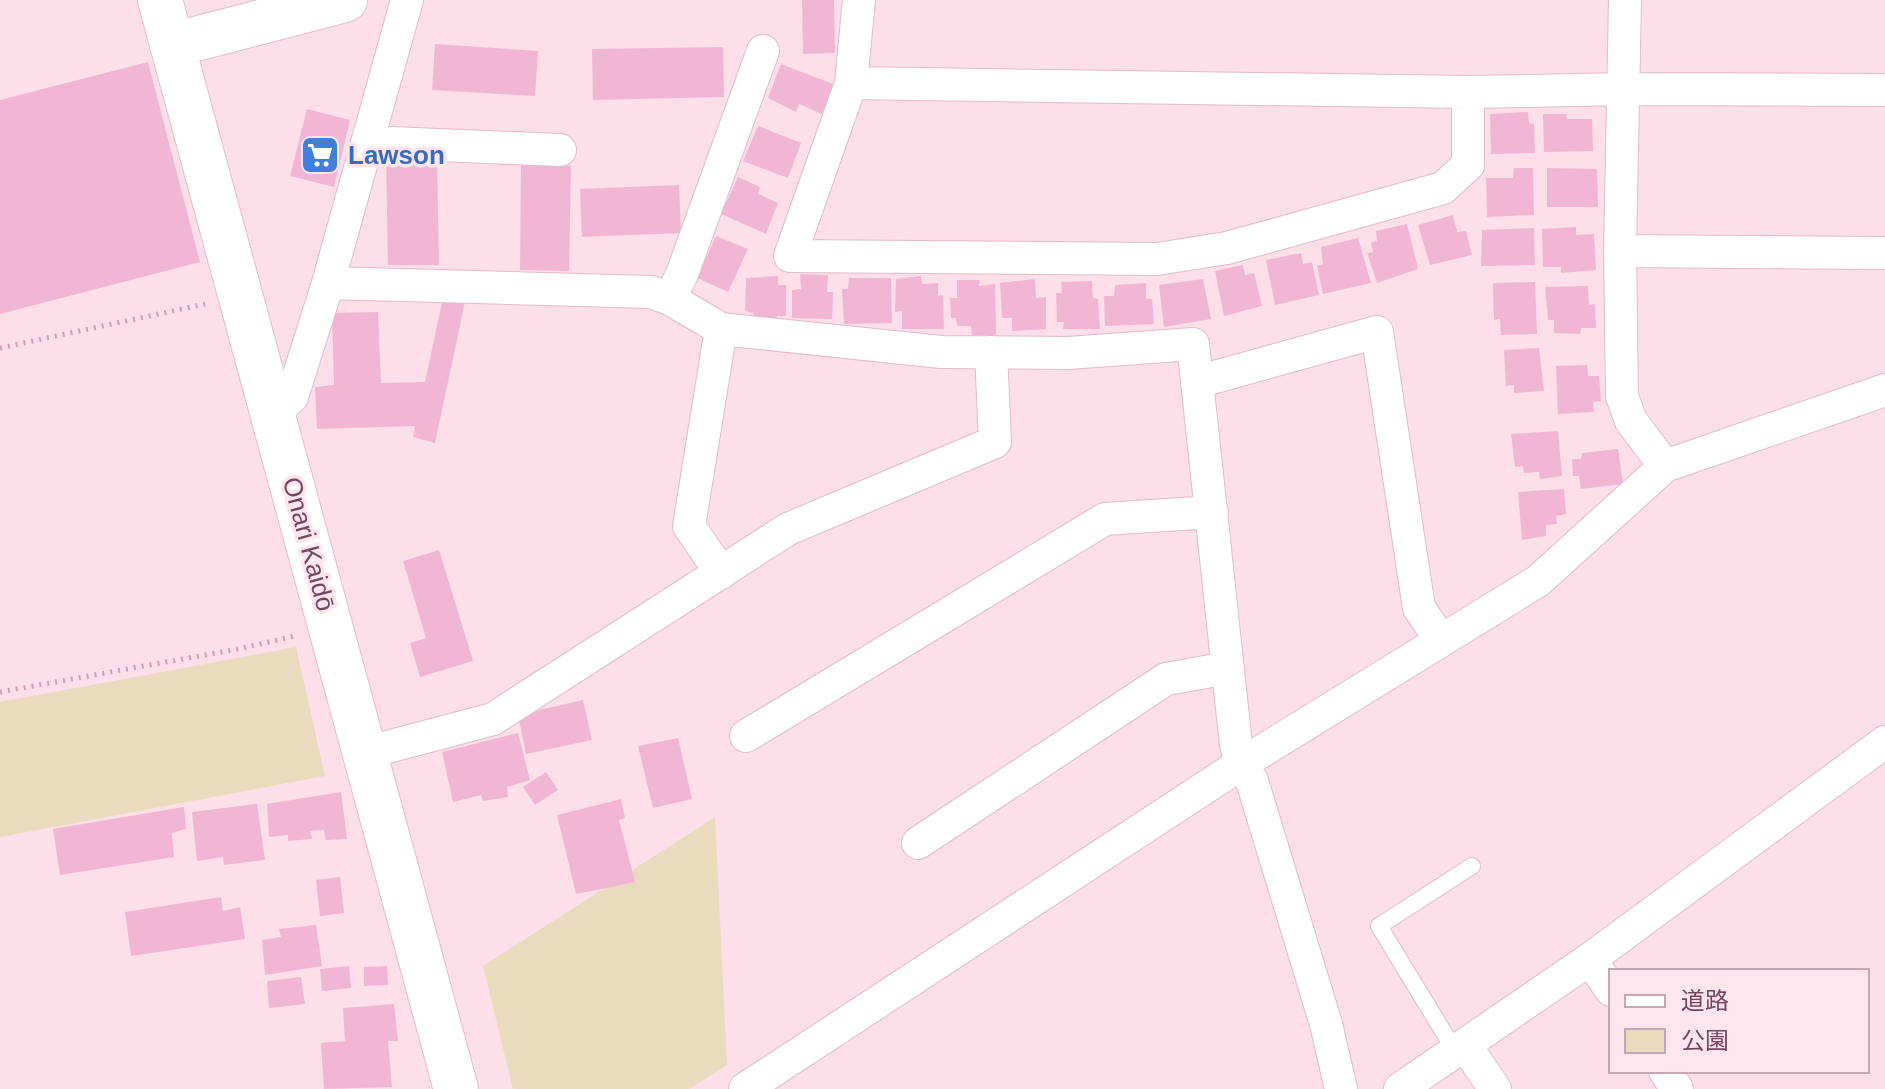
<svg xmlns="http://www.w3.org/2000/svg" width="1885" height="1089" viewBox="0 0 1885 1089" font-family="Helvetica,'Noto Sans JP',sans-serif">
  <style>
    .green { fill: #eadbbe }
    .building { fill: #f2b6d5 }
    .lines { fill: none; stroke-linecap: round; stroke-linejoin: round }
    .lane-casing { stroke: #e0bbcc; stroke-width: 18 }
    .street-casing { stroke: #e0bbcc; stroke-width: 34 }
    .secondary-casing { stroke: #e7bbcf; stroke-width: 46 }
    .path { stroke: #d69aba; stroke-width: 5; stroke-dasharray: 2 6; stroke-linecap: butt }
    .lane { stroke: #fff; stroke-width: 16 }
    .street { stroke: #fff; stroke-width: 32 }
    .secondary { stroke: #fff; stroke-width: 44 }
    .labels { text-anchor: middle; stroke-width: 7; stroke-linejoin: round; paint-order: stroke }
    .shop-label { font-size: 26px; font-weight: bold; fill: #366cbe; stroke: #ffe5ed; text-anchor: start }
    .street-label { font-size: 26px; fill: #73475f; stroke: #ffe5ed }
  </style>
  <rect width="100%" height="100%" fill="#fcdfe8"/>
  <path class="green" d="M296 647 325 776 0 837V702Z
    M715 817 727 1065 689 1089H513L483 966Z"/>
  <path class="building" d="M802 0H834L835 53 803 54Z
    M435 44 538 51 535 96 432 90Z
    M723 47 724 97 593 100 592 49Z
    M148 62 200 262 0 314V100Z
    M781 64 833 84 822 114 799 104 796 112 768 98Z
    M307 109 350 120 334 187 290 176Z
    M1528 112 1529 123 1534 124 1535 153 1491 154 1490 114Z
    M1543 114H1566L1567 119H1592L1593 151 1544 152Z
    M758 126 801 143 788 178 743 161Z
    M437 157 439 265H388L386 158Z
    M521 165 571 166 569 271 520 270Z
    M1514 168H1533L1534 215 1487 217 1486 178H1513Z
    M1547 168 1597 169 1598 207H1547Z
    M738 177 760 187 758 194 778 203 766 234 721 214Z
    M679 185 681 233 582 237 580 189Z
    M1453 215 1457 232 1466 231 1472 255 1430 265 1418 225Z
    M1407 224 1418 269 1377 283 1367 253 1373 252 1371 243 1377 241 1376 231Z
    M1576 227V235L1594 234 1596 270 1561 273V267H1543L1542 229Z
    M1534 228 1535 265 1481 266 1482 230Z
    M716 236 748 249 728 292 697 278Z
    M1358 238 1371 283 1323 294 1317 266 1323 264 1321 247Z
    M1301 253 1303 264 1312 262 1319 295 1275 305 1266 260Z
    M1243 265 1245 275 1254 273 1262 306 1224 316 1215 271Z
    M800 274 828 275 827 292H833L832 319 792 318V290L801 289Z
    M778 276V285H786V316H777L776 324 754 320 753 313 745 311 746 278Z
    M921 276 922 284 938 283V296L943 295 944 329H902V311L895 312 896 279Z
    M849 278H891L892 323 844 324 842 289H848Z
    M1035 279 1036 298 1046 297V329L1012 331V318H1002L1000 283Z
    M1203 279 1211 319 1164 327 1159 285Z
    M957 280H980L979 286 995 284 996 335H972L971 326H957L956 318H951L950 298H957Z
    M1092 281 1093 298 1098 299 1100 329H1063L1064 322H1057L1056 293H1062L1061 282Z
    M1535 282 1537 334 1501 335 1500 319 1494 320 1493 283Z
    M1146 283V299H1152L1154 324 1105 326 1104 296H1114L1115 285Z
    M1588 286 1589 305 1595 304 1596 328H1581L1580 334 1554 333V320H1548L1545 287Z
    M444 293 466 297 435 443 413 437 415 426 317 429 315 387 334 385 332 313 378 312 381 383 425 382Z
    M1539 348 1544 391 1514 393V385L1506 386 1504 350Z
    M1587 365 1588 376H1599L1601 401 1593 402 1594 412 1558 414 1556 366Z
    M1558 431 1562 476 1540 479 1539 472 1524 473 1523 466 1515 467 1511 434Z
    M1618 449 1623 484 1581 489 1579 476H1573L1572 459H1581L1582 453Z
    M1564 489 1566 514 1556 516 1557 524 1546 525V536L1522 540 1518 492Z
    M439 550 473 661 420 677 410 643 426 638 403 561Z
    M583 700 592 740 526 754 518 715Z
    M518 733 530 780 507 787 508 797 483 801 481 795 453 802 442 752Z
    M678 738 692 799 653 808 638 746Z
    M546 772 558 790 535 805 523 787Z
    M341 792 347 839 326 840 324 830 310 831 312 839 288 841V835L269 837 267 804Z
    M621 799 625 818 619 820 635 882 576 894 557 815Z
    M257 804 265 860 224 865 223 857 197 861 192 812Z
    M184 807 186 829 172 833 174 857 60 875 53 829Z
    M340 877 344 913 320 916 316 880Z
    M221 897 223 911 240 907 245 939 131 956 125 912Z
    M316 925 322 966 265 975 262 940 281 937 279 929Z
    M349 966 351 988 322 991 320 969Z
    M387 966 388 985 364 986V967Z
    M301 977 305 1004 269 1008 267 981Z
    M394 1004 398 1041H388L392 1087 324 1089 321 1043 345 1041 343 1008Z"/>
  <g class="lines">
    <g class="lane-casing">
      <path id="lane" d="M1455 1051 1379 926 1472 866"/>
    </g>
    <g class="street-casing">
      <path id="street" d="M859 0 851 83 790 256 1157 259 1227 248 1443 188 1468 165V92
        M1625 0 1620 251 1622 396 1631 421 1665 466
        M851 83 1468 92 1624 89 1885 90
        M367 142 560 150
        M1620 251 1885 253
        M328 283 651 292 670 299 721 329 941 352 1068 353 1193 344 1236 745 1241 764 1252 781 1326 1024 1341 1089
        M670 299 682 274 763 51
        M1197 382 1377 332 1419 608 1441 640
        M273 414 292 397 328 283 407 0
        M721 573 689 526 721 329
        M746 736 1105 519 1212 512
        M365 753 493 719 788 529 995 442 991 352
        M918 843 1166 679 1228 668
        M1590 959 1611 990
        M1465 1045 1495 1089
        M1665 1071 1677 1089
        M745 1089 1241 764 1538 581 1665 466 1885 390
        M1400 1089 1590 959 1885 742"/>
    </g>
    <g class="secondary-casing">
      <path id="secondary" d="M160 0 456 1089
        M172 45 345 0"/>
    </g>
    <path class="path" d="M0 348 205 304
      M0 692 238 649 295 636"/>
    <use href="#lane" class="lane"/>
    <use href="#street" class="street"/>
    <use href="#secondary" class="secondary"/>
  </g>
  <defs>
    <g id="supermarket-square" transform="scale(2)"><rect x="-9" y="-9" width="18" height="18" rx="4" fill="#3f7fe0" stroke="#ffe5ed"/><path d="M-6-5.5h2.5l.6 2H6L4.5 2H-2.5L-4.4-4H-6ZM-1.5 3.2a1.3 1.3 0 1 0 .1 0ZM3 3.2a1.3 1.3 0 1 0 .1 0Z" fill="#fff"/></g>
  </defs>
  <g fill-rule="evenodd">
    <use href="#supermarket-square" x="320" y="155"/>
  </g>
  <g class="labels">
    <g class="shop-label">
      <text x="348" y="164">Lawson</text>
    </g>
    <g class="street-label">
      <text transform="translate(309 544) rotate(75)" y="9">Onari Kaidō</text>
    </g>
  </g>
  <rect x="1609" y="969" width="260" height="104" fill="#ffe5ed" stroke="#c7a6b4" stroke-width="2"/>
  <rect x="1625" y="995" width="40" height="12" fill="#ffffff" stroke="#c7a6b4" stroke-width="2"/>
  <text x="1681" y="1009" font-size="24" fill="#73475f">道路</text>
  <rect x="1625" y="1029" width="40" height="24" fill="#eadbbe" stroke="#c7a6b4" stroke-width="2"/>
  <text x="1681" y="1049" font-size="24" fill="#73475f">公園</text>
</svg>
